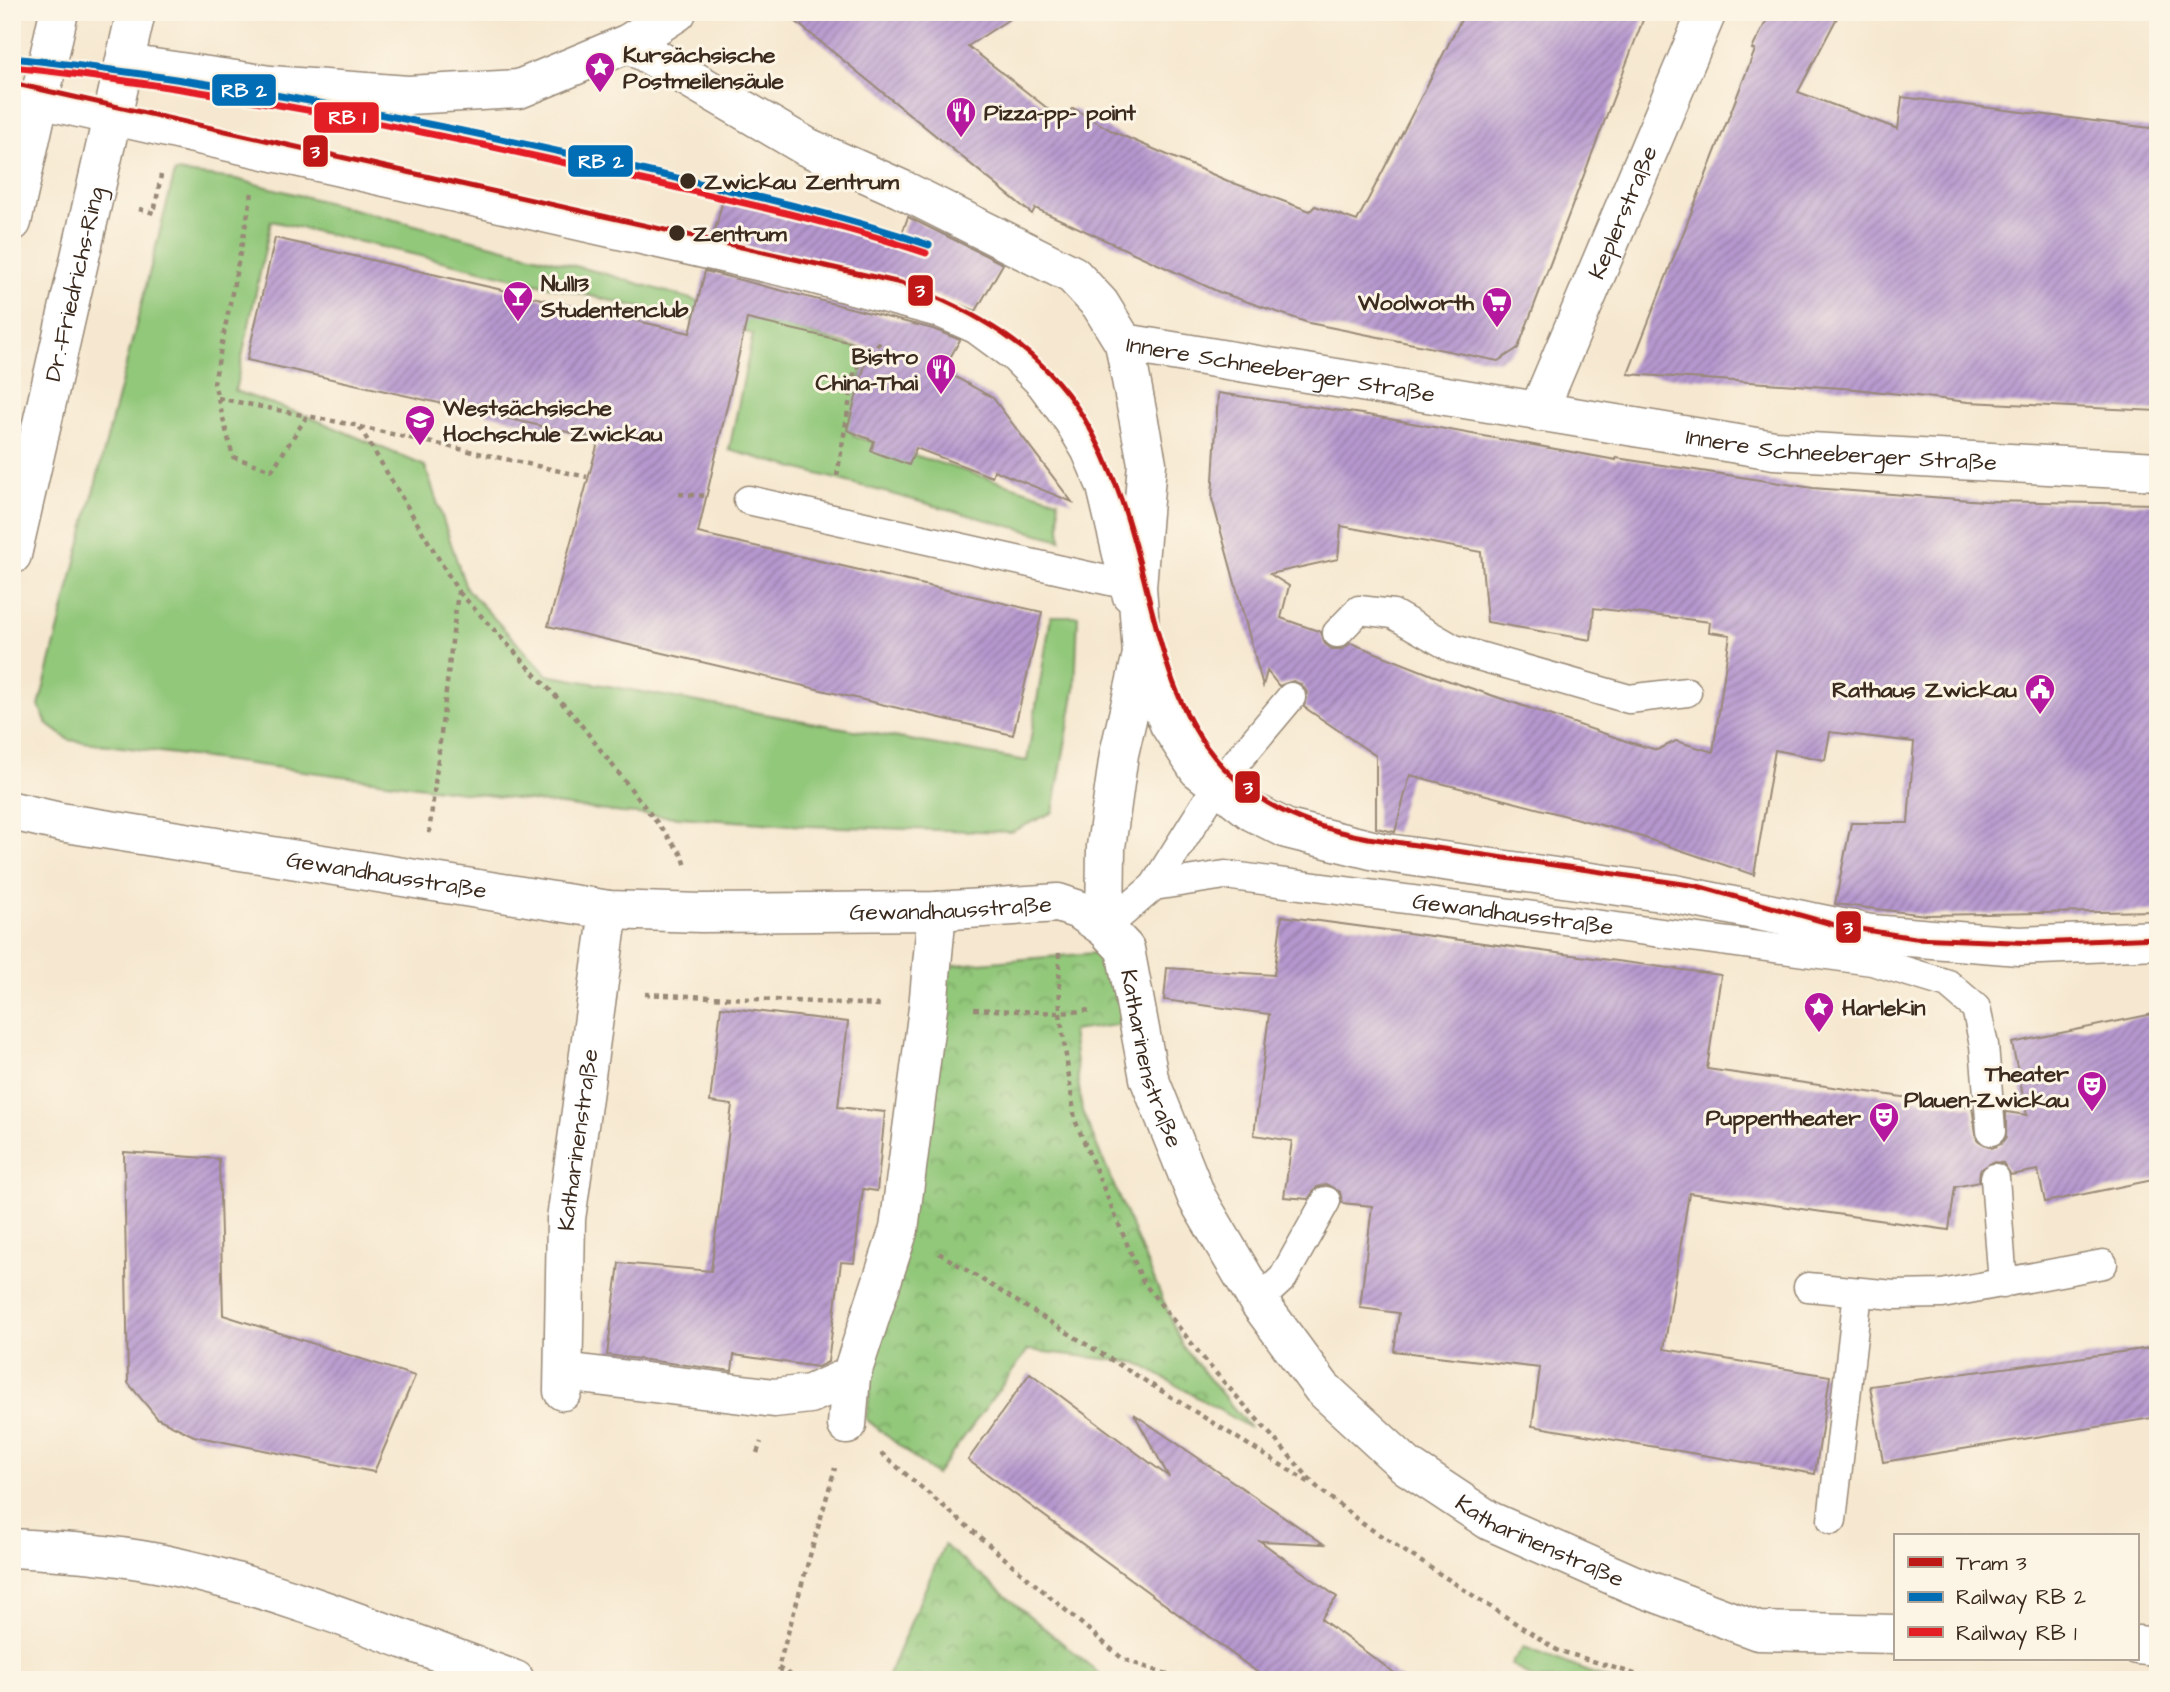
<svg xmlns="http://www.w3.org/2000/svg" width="2170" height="1692" viewBox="0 0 2170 1692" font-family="'Architects Daughter',sans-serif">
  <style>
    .green { fill: #92c87a; stroke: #66794c; stroke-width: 2 }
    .park { fill: url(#park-crowns); stroke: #66794c; stroke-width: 2 }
    .building { fill: url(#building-hatch); fill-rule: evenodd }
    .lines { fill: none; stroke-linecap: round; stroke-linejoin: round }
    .lane-casing { stroke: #988977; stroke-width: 31 }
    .street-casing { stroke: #988977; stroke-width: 41 }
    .primary-casing { stroke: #988977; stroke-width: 41 }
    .path { stroke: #988977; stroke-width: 4.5; stroke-dasharray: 5 5; stroke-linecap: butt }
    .lane { stroke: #fff; stroke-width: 28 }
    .street { stroke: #fff; stroke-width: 38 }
    .primary { stroke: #fff; stroke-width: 38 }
    .rail-1-casing { stroke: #fcf5e5; stroke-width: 12 }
    .rail-2-casing { stroke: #fcf5e5; stroke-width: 12 }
    .rail-1 { stroke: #006db5; stroke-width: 7 }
    .rail-2 { stroke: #e31e25; stroke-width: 7 }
    .tram-1-casing { stroke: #fcf5e5; stroke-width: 10 }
    .tram-1 { stroke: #be1716; stroke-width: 5 }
    .stop-dot { fill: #3b2a1e; stroke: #fcf5e5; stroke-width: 2.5 }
    .labels { text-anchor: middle; stroke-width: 6; stroke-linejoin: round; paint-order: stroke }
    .poi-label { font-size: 23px; font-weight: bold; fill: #3b2a1e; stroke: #fcf5e5; text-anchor: start }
    .stop-label { font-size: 23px; font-weight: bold; fill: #3b2a1e; stroke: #fcf5e5; text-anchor: start }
    .street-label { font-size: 23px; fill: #3b2a1e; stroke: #fcf5e5 }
    .line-badge { stroke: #fcf5e5; stroke-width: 2.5 }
    .badge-label { font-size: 19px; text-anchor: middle; font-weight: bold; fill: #fff }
  </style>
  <defs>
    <pattern id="park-crowns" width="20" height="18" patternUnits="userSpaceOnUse" patternTransform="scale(1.75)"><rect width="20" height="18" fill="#92c87a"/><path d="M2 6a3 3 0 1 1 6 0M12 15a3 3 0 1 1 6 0" fill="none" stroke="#78a363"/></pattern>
    <pattern id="building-hatch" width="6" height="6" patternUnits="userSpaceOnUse" patternTransform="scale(1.75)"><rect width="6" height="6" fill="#b698cf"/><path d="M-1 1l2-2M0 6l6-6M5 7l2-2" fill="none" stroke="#957ca7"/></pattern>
  </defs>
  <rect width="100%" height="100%" fill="#fcf5e5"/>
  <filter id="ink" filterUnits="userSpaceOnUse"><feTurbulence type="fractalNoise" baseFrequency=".0143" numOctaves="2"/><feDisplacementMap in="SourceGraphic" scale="14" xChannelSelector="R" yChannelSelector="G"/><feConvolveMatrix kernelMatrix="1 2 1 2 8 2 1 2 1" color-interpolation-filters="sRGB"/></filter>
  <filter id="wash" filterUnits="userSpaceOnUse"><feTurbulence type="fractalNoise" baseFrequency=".00686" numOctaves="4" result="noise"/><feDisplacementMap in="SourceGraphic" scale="28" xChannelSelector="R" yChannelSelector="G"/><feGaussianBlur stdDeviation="1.57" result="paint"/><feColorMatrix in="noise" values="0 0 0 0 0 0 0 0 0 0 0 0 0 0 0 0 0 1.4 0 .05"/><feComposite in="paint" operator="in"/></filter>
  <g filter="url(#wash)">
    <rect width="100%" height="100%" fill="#f6e8d0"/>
    <path class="green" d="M175 172 236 179 606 274 865 350 853 436 1058 500 1061 540 729 450 753 334 271 221 235 391 307 416 425 466 466 588 547 675 1027 761 1051 616H1078L1075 689 1053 812 1011 832 806 826 622 813 69 740 47 724 39 706Z
      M1524 1647 1610 1680H1534L1511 1664Z"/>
    <path class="park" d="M1117 951 1124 1024 1072 1031 1082 1111 1183 1347 1250 1428 1138 1363 1028 1350 936 1475 866 1419 932 967Z
      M944 1545 1107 1680H886Z"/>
    <g id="blocks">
      <path class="building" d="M784 12H1020L968 46 1061 119 1073 108 1114 132 1228 181 1310 211 1315 206 1357 221 1465 12H1646L1518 348 1498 361 1309 323 1219 292 1035 208 1032 214Z
        M1771 12H1840L1798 92 1898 129 1902 97 2158 129V411L1968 402 1856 389 1628 374 1755 50 1752 49Z
        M723 199 900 239 908 217 1003 264 976 311 943 297 713 239Z
        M275 238 690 333 705 271 933 329 960 340 943 370 993 398 1072 502 994 470 992 477 916 448 909 465 871 451 874 441 847 430 870 347 747 319 698 533 1042 612 1013 735 548 626 599 439 247 360Z
        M1218 393 1362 414 1616 460V458L1813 488 1984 501 2158 504V911L1926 915 1835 904 1851 823H1908L1914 742 1830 732 1825 760 1775 750 1754 875 1624 831 1410 775 1395 832 1376 828V756L1304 707 1307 692 1301 684 1293 681 1279 686 1267 671 1263 686 1212 499ZM1341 526 1481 552 1487 622 1591 640 1594 608 1710 622 1709 632 1730 635 1713 752 1676 741 1657 750 1632 743 1432 675 1351 643 1342 649H1332L1325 644 1321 632 1281 618 1289 586 1270 574 1338 559Z
        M1282 916 1721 975 1707 1069 1972 1107 1977 1140 1992 1148 2001 1144 2006 1137V1112L2027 1115 2012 1043 2158 1013V1179L2045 1202 2038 1170 2011 1175 2003 1163 1993 1162 1980 1170 1979 1182 1955 1187 1949 1230 1689 1193 1664 1349 1830 1376 1815 1474 1532 1426 1540 1368 1394 1351 1399 1313 1360 1308 1372 1206 1342 1203 1340 1192 1326 1184 1317 1187 1308 1199 1284 1197 1292 1141 1254 1135 1269 1014 1164 1000 1167 968 1274 975Z
        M721 1007 848 1022 838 1107 885 1112 877 1191 863 1189 854 1263 841 1262 828 1362 818 1367 734 1355 732 1371 607 1355 619 1263 711 1271 732 1105 710 1102Z
        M124 1152 219 1159 223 1315 415 1376 374 1472 194 1436 157 1418 128 1383Z
        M2158 1347V1417L1883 1462 1870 1386Z
        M1030 1373 1169 1477 1134 1414 1324 1544 1260 1541 1337 1597 1321 1619 1404 1680H1268L968 1460Z"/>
    </g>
  </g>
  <g filter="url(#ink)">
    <use href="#blocks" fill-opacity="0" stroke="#988977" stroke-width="2"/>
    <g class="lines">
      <g class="lane-casing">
        <g id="lane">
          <path d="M12 98 792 274 939 313 975 329 1013 357 1041 385 1069 423 1086 452 1101 487 1127 597"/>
          <path d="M748 500 1137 587"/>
          <path d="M1337 633 1359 610 1393 614 1454 649 1629 699 1687 692"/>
          <path d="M1154 886 1218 784 1291 697"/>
          <path id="s1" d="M1105 928 1154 886 1225 875 1872 961 1948 984 1976 1008 1984 1045 1991 1131"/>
          <path d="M1995 1178 2003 1284"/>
          <path d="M1808 1287 1894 1295 1942 1294 2103 1264"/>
          <path d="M1258 1301 1283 1278 1326 1201"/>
          <path d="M1832 1520 1858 1292"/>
        </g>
      </g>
      <g class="street-casing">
        <g id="street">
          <path d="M629 43 807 147 901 189 1073 275 1100 304 1124 343 1147 463 1137 587 1142 654 1119 754 1106 847 1105 928"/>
          <path d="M126 64 270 85 408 95 519 89 629 43 677 12"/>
          <path id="s2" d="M1124 343 1774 450 2158 471"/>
          <path id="s3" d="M1538 412 1707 12"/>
          <path d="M1142 654 1169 724 1198 769 1253 812 1287 829 1380 852 1675 894 1871 934 2019 946 2158 940"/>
          <path id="s4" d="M12 811 60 822 609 910 701 913 937 911 1058 903 1079 910 1105 928 1125 949 1149 1078 1197 1198 1258 1301 1322 1388 1407 1466 1490 1521 1632 1584 1758 1631 1895 1634"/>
          <path d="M564 1372 774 1398 810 1394 851 1376"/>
          <path id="s5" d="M563 1391 566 1219 609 910"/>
          <path d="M847 1425 851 1376 899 1229 928 1008 937 911"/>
          <path d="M2137 1645 2158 1647"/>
        </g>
      </g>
      <g class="primary-casing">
        <g id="primary">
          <path d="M12 222 59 12"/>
          <path id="s6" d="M12 555 136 12"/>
          <path d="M12 1548C69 1551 126 1555 181 1568 292 1593 407 1642 515 1680"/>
        </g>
      </g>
      <path class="path" d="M252 193 214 383 233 457 272 470 307 416 359 426 458 591 429 834
        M139 209 154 213 161 175
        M218 398 307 416
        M360 427 587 477
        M837 476 855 369 882 340
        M679 494 708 496
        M459 592 575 717 683 856 686 867
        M1059 953 1060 1013 1075 1120 1143 1282 1208 1364 1317 1487 1363 1524 1557 1650 1654 1680
        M645 994 881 1005
        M974 1009 1060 1013 1091 1010
        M939 1253 1310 1483
        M757 1453 761 1442
        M881 1453 1123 1659 1183 1680
        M800 1680 778 1668 835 1468"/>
      <use href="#lane" class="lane"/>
      <use href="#street" class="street"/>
      <use href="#primary" class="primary"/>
      <g class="rail-1-casing">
        <path id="rail-1" d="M12 58C211 79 406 117 601 161 711 186 822 209 929 245"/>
      </g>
      <g class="rail-2-casing">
        <path id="rail-2" d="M12 67C210 88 403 126 597 170 708 195 819 217 926 253"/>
      </g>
      <use href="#rail-1" class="rail-1"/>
      <use href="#rail-2" class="rail-2"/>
      <g class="tram-1-casing">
        <path id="tram-1" d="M12 83 901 283C973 310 1040 347 1082 415 1185 580 1117 793 1368 838L1697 886 1835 925 1915 938 2036 943 2158 938"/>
      </g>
      <use href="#tram-1" class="tram-1"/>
    </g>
  </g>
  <defs>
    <g id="sight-pin" transform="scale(1.575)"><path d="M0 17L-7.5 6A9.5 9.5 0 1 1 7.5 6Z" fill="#b5179e" stroke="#fcf5e5"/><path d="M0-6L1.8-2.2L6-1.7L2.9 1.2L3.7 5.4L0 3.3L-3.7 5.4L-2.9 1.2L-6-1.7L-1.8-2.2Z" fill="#fff"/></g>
    <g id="restaurant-pin" transform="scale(1.575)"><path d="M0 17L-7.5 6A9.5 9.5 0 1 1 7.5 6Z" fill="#b5179e" stroke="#fcf5e5"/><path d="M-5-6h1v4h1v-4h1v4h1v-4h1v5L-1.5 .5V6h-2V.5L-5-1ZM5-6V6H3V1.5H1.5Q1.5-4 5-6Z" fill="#fff"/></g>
    <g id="bar-pin" transform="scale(1.575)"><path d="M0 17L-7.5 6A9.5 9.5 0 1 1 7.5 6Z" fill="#b5179e" stroke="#fcf5e5"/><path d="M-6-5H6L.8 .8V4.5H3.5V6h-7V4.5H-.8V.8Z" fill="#fff"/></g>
    <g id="supermarket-pin" transform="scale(1.575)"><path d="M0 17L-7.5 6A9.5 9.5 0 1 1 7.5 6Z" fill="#b5179e" stroke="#fcf5e5"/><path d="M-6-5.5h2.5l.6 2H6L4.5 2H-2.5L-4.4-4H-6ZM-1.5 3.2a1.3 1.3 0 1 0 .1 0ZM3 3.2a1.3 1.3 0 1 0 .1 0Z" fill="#fff"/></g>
    <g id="university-pin" transform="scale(1.575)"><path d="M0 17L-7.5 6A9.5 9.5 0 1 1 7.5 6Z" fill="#b5179e" stroke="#fcf5e5"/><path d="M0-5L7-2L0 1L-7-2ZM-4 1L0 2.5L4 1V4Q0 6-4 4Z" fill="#fff"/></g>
    <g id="civic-pin" transform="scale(1.575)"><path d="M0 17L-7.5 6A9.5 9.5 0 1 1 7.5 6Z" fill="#b5179e" stroke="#fcf5e5"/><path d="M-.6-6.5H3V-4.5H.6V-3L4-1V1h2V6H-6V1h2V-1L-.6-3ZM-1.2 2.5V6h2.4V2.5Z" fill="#fff"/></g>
    <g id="theatre-pin" transform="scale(1.575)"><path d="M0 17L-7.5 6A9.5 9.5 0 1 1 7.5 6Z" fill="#b5179e" stroke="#fcf5e5"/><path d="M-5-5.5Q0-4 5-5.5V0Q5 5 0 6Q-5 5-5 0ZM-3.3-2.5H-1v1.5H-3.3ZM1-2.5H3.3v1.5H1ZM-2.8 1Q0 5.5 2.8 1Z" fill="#fff"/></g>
  </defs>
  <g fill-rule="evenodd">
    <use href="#sight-pin" x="600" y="67"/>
    <use href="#restaurant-pin" x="961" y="112"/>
    <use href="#bar-pin" x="518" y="296"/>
    <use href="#supermarket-pin" x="1497" y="302"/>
    <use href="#restaurant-pin" x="941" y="369"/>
    <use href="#university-pin" x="420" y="420"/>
    <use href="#civic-pin" x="2040" y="689"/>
    <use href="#sight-pin" x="1819" y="1007"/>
    <use href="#theatre-pin" x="2092" y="1086"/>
    <use href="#theatre-pin" x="1884" y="1117"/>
  </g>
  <g class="stop-dot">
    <circle cx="688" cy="181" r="9"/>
    <circle cx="677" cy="233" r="9"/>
  </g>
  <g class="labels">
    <g class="poi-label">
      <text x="623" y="62">Kursächsische<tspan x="623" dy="26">Postmeilensäule</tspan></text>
      <text x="984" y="120">Pizza-pp- point</text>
      <text x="541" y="291">Null13<tspan x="541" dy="26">Studentenclub</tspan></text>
      <text x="1474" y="310" text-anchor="end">Woolworth</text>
      <text x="918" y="364" text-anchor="end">Bistro<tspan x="918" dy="26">China-Thai</tspan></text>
      <text x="443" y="415">Westsächsische<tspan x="443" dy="26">Hochschule Zwickau</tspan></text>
      <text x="2017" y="697" text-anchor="end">Rathaus Zwickau</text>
      <text x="1842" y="1015">Harlekin</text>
      <text x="2069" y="1081" text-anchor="end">Theater<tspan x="2069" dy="26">Plauen-Zwickau</tspan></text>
      <text x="1861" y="1125" text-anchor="end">Puppentheater</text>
    </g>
    <g class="stop-label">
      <text x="704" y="189">Zwickau Zentrum</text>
      <text x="693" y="241">Zentrum</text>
    </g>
    <g class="street-label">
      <text dy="8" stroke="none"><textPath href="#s3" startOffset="217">Keplerstraße</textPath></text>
      <text dy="8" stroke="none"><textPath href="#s6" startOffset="278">Dr.-Friedrichs-Ring</textPath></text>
      <text dy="8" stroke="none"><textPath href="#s2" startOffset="159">Innere Schneeberger Straße</textPath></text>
      <text dy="8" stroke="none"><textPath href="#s2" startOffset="726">Innere Schneeberger Straße</textPath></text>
      <text dy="8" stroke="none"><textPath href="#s4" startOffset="380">Gewandhausstraße</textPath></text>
      <text dy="8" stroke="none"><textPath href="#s4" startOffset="947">Gewandhausstraße</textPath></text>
      <text dy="8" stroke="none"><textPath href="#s1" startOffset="427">Gewandhausstraße</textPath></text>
      <text dy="8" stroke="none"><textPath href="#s4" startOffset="1250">Katharinenstraße</textPath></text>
      <text dy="8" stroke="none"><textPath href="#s5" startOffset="252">Katharinenstraße</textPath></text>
      <text dy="8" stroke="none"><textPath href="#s4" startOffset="1894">Katharinenstraße</textPath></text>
    </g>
  </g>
  <g class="line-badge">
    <rect x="211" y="73" width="66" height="34" rx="7" fill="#006db5"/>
    <rect x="313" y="101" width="67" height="33" rx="7" fill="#e31e25"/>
    <rect x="302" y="134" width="27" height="34" rx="7" fill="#be1716"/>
    <rect x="567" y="144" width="67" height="34" rx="7" fill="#006db5"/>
    <rect x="907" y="274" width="27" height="33" rx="7" fill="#be1716"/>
    <rect x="1234" y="770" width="27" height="34" rx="7" fill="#be1716"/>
    <rect x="1835" y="910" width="27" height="34" rx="7" fill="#be1716"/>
  </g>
  <g class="badge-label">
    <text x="244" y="97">RB 2</text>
    <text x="347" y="124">RB 1</text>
    <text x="315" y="158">3</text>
    <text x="601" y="168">RB 2</text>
    <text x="920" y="297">3</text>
    <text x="1248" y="794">3</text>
    <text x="1848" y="934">3</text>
  </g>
  <rect width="2170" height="1692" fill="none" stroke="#fcf5e5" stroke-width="42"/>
  <rect x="1894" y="1534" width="245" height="126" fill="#fcf5e5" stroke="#afa495" stroke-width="2"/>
  <rect x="1908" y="1557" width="35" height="10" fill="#be1716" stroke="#afa495" stroke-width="2"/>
  <text x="1956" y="1570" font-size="21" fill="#3b2a1e">Tram 3</text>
  <rect x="1908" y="1592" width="35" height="10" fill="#006db5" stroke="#afa495" stroke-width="2"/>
  <text x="1956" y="1604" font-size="21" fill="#3b2a1e">Railway RB 2</text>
  <rect x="1908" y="1627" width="35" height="10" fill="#e31e25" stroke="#afa495" stroke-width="2"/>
  <text x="1956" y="1640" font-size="21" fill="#3b2a1e">Railway RB 1</text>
</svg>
